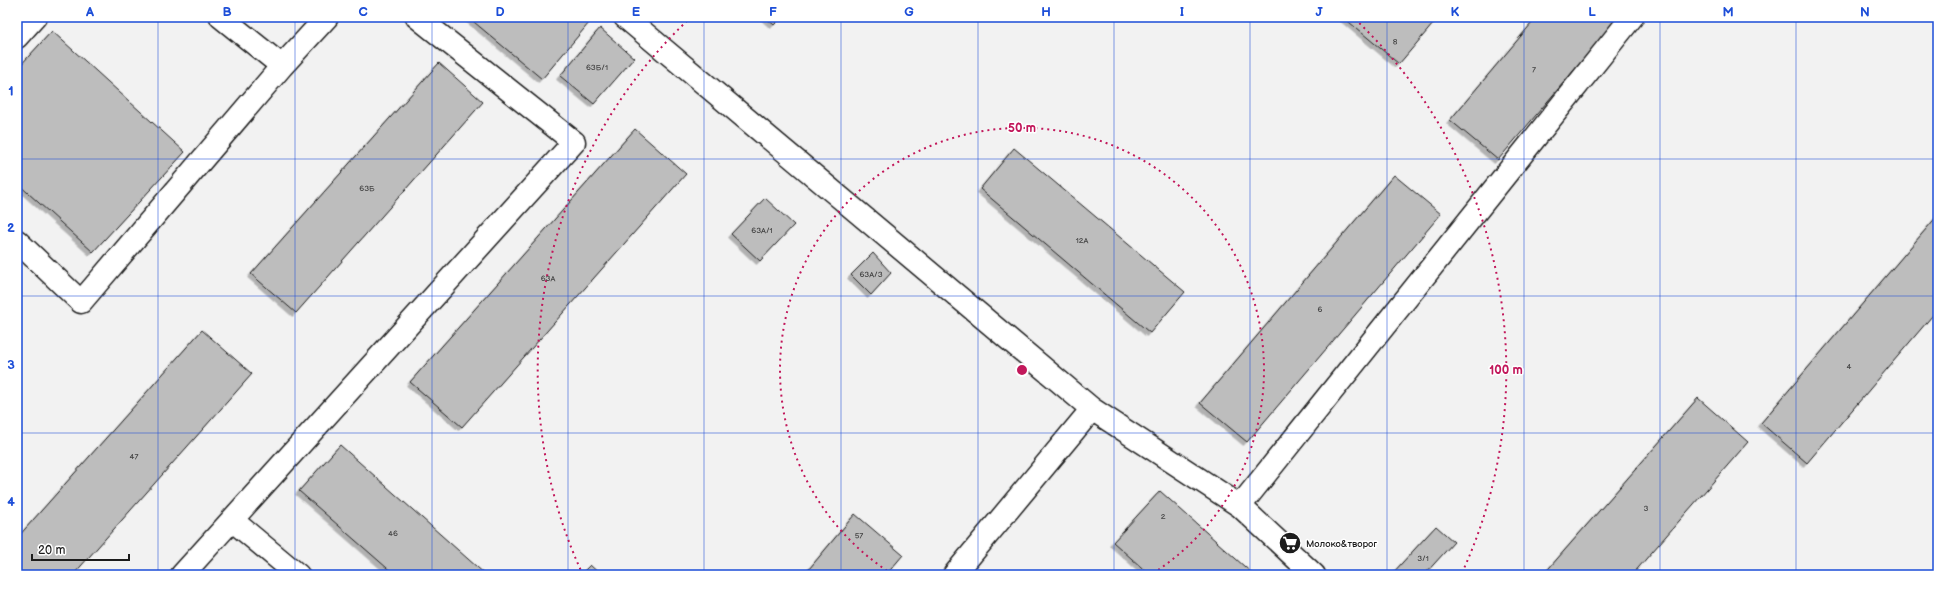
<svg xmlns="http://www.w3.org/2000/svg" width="1955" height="592" viewBox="0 0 1955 592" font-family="'Balsamiq Sans',sans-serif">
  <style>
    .building { fill: #bdbdbd; stroke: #1c1c1c; filter: url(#shadow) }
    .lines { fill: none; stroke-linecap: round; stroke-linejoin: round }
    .minor-casing { stroke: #1c1c1c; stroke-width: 25 }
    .minor { stroke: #fff; stroke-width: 22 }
    .grid { fill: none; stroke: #1d4ed8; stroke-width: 1; stroke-opacity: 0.55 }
    .ring { fill: none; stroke: #c2185b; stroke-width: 2; stroke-dasharray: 2 4 }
    .labels { text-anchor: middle; stroke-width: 3; stroke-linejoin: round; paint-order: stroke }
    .number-label { font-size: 8px; fill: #444 }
    .poi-label { font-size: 10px; fill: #1c1c1c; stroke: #fff; text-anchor: start }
    .centre { fill: #c2185b; stroke: #fff; stroke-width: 2 }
    .ring-label { font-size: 12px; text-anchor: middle; font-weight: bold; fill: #c2185b; stroke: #fff; stroke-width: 3; stroke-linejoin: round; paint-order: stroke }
    .neatline { fill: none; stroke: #1d4ed8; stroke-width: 1.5 }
    .grid-label { font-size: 13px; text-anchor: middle; font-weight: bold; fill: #1d4ed8 }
  </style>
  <defs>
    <filter id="shadow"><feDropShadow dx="-3.5" dy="3.5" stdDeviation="0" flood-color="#0004"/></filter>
  </defs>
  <rect width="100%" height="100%" fill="#f2f2f2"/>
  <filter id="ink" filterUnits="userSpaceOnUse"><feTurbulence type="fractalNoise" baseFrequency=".025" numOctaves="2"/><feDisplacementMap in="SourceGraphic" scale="8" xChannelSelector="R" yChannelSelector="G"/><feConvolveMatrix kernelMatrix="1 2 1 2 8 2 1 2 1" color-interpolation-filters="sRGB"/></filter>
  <g filter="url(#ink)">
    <path class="building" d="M468 17H581L589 23 542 79Z
      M765 17H782L774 25Z
      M1343 17H1439L1399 64Z
      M1537 17H1619L1498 160 1450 120Z
      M600 28 634 58 594 104 560 76Z
      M52 31 185 152 93 252 17 183V69Z
      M439 63 483 102 296 313 251 274Z
      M635 129 686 174 462 427 410 382Z
      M1014 148 1185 292 1150 333 980 189Z
      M1394 175 1441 214 1247 442 1200 403Z
      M765 198 794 225 760 261 731 234Z
      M1938 215V309L1807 463 1761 423Z
      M873 253 891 273 871 295 851 275Z
      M202 330 252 374 73 575H17V538Z
      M1698 398 1748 442 1632 575H1543Z
      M340 445 486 575H395L299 491Z
      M1160 491 1254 575H1150L1113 542Z
      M855 514 903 555 886 575H804Z
      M1436 526 1454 542 1424 575H1391Z
      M590 565 601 575H580Z"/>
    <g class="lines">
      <g class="minor-casing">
        <path id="minor" d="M221 17 282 66
          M625 17 1092 409 1240 506 1314 575
          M17 37 35 17
          M17 241 81 302 282 66 327 17
          M1240 506 1632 17
          M232 520 298 575
          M182 575 574 142 417 17
          M954 575 1092 409"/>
      </g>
      <use href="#minor" class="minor"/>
    </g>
  </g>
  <path class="grid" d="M158 17V575M295 17V575M432 17V575M568 17V575M704 17V575M841 17V575M978 17V575M1114 17V575M1250 17V575M1387 17V575M1524 17V575M1660 17V575M1796 17V575M17 159H1938M17 296H1938M17 433H1938"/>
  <g class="ring">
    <path d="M892 574A242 242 0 1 1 1152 574"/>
    <path d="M583 575A484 484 0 0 1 689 19M1355 19A484 484 0 0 1 1461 575"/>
  </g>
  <defs>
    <g id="supermarket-disc" transform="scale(1.15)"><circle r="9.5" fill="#1c1c1c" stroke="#fff"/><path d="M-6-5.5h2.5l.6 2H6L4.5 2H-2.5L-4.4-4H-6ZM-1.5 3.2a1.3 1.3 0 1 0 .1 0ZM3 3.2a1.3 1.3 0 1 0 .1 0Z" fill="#fff"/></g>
  </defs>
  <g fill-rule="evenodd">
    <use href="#supermarket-disc" x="1290" y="543"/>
  </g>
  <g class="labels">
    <g class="number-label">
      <text x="1395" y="44">8</text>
      <text x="597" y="70">63Б/1</text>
      <text x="1534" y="72">7</text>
      <text x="367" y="191">63Б</text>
      <text x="762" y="233">63А/1</text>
      <text x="1082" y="243">12А</text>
      <text x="871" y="277">63А/3</text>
      <text x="548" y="281">63А</text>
      <text x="1320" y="312">6</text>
      <text x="1849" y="369">4</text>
      <text x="134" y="459">47</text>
      <text x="1646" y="511">3</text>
      <text x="1163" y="519">2</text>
      <text x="393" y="536">46</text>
      <text x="859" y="538">57</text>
      <text x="1423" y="561">3/1</text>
    </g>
    <g class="poi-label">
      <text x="1306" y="547">Молоко&amp;творог</text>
    </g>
  </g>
  <circle cx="1022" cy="370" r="6" class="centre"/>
  <g class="ring-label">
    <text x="1022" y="132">50 m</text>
    <text x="1506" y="374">100 m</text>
  </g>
  <rect width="1955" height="592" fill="none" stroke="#fff" stroke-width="44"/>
  <path d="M32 554v6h97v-6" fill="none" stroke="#1c1c1c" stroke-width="2"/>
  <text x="38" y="554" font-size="12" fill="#1c1c1c" stroke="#ffffff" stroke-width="3" paint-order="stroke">20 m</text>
  <rect x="22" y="22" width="1911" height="548" class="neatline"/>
  <g class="grid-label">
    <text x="90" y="16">A</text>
    <text x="227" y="16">B</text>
    <text x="363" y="16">C</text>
    <text x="500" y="16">D</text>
    <text x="636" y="16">E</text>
    <text x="773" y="16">F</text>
    <text x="909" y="16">G</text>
    <text x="1046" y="16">H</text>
    <text x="1182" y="16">I</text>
    <text x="1319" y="16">J</text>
    <text x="1455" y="16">K</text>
    <text x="1592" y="16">L</text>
    <text x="1728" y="16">M</text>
    <text x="1865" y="16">N</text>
    <text x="11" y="95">1</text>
    <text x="11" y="232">2</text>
    <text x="11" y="369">3</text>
    <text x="11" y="506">4</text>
  </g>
</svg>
